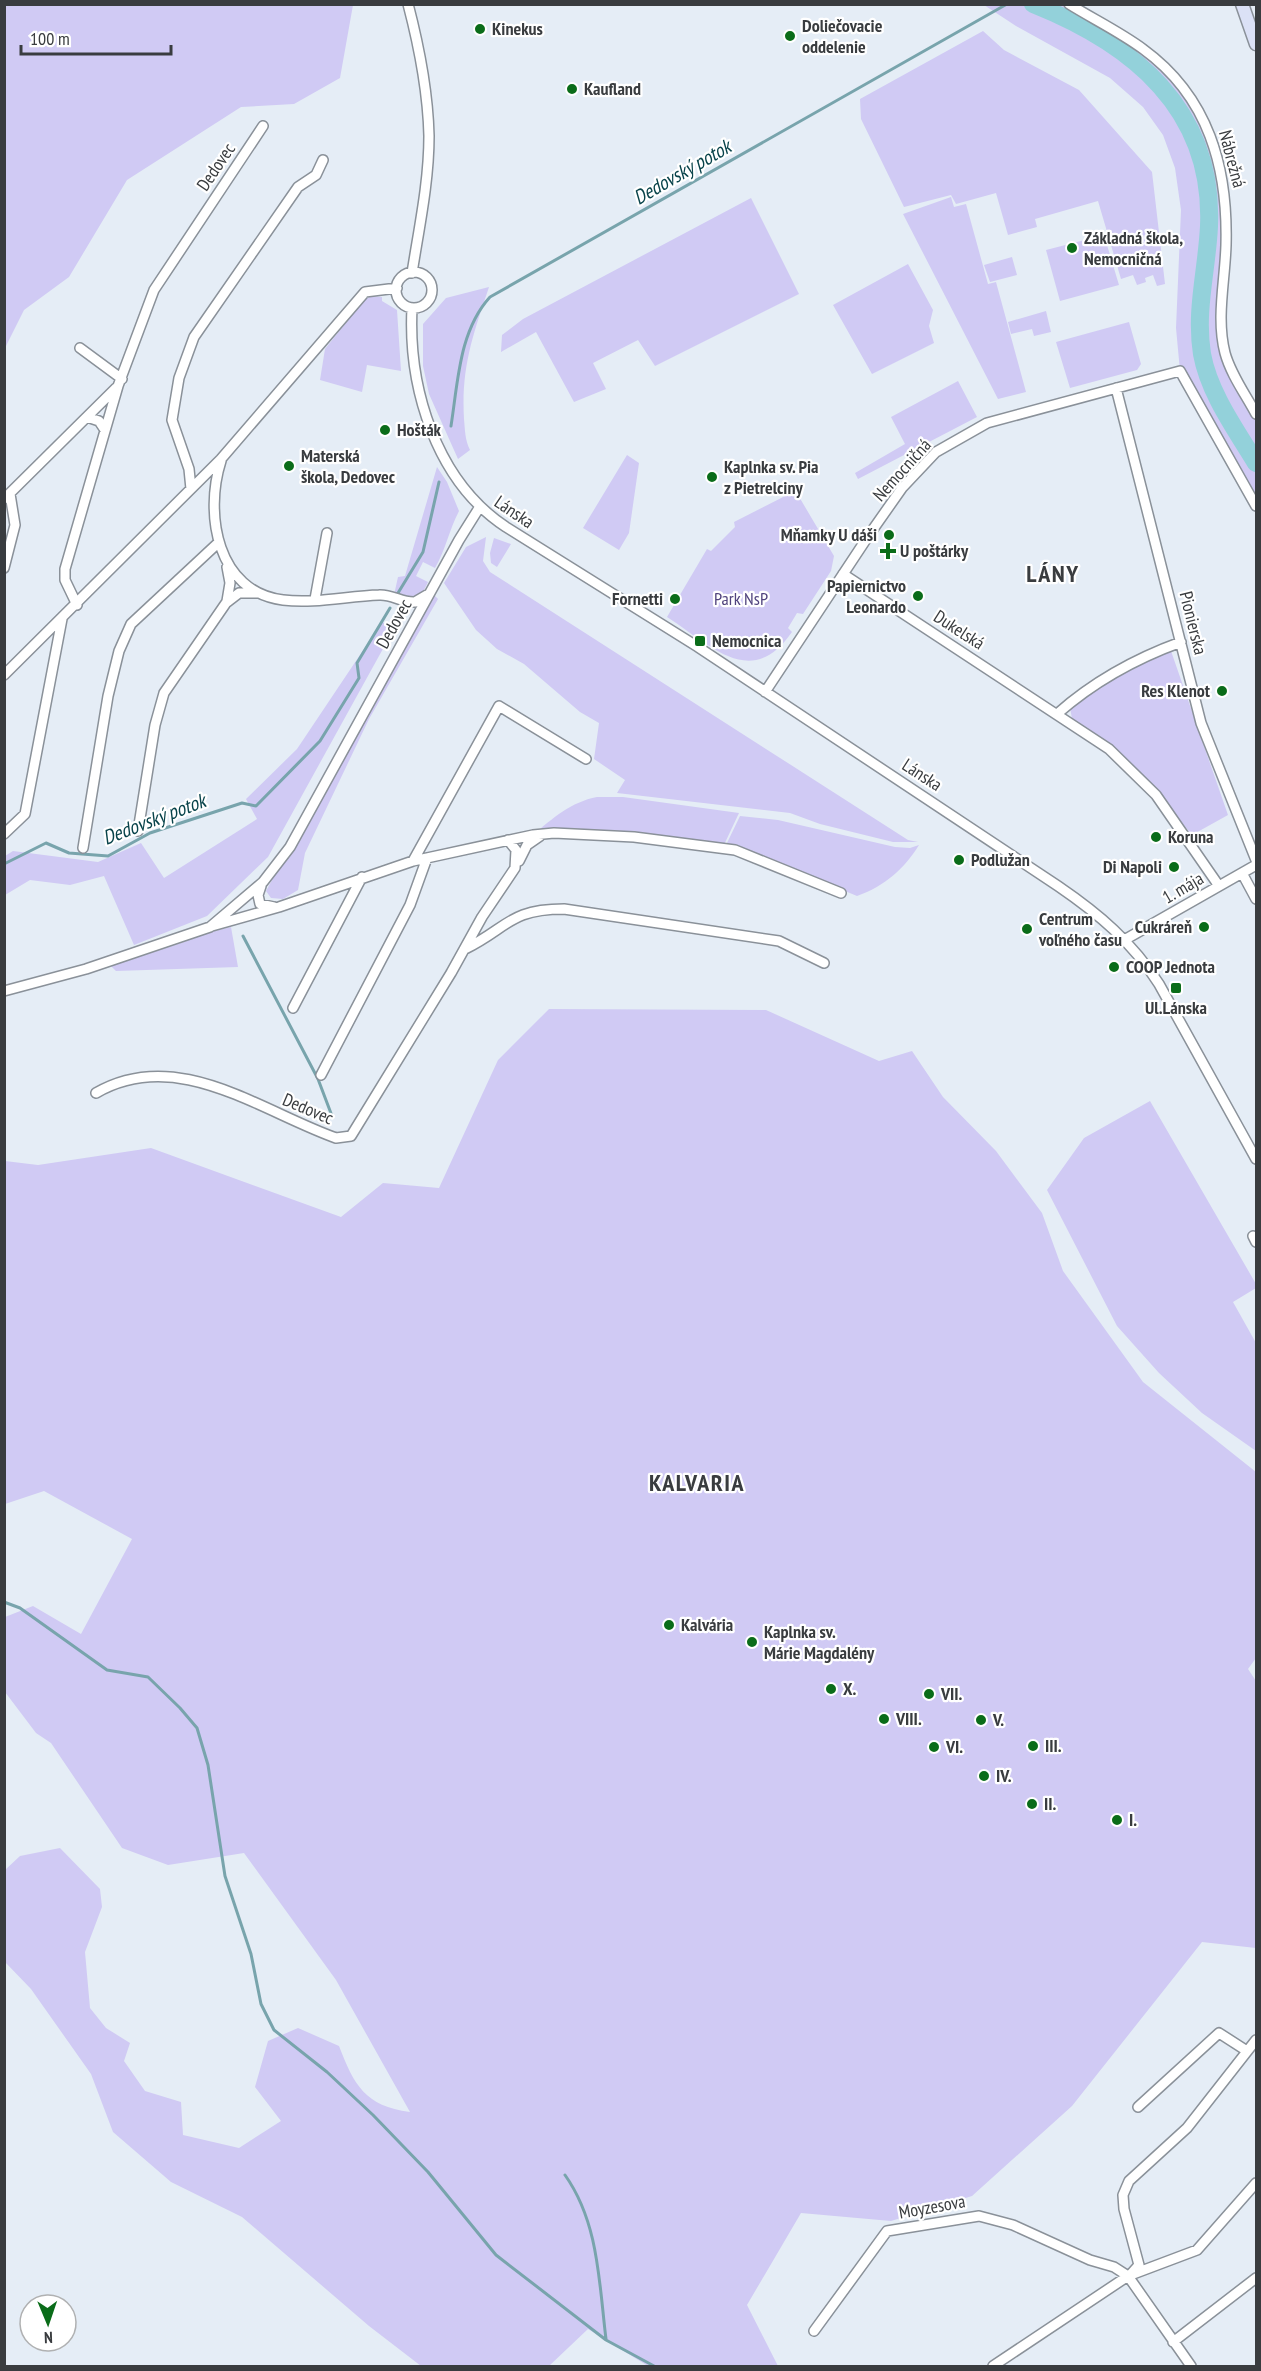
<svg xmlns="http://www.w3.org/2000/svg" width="1261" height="2371" viewBox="0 0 1261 2371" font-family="'PT Sans Narrow',sans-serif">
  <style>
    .green { fill: #d0caf4 }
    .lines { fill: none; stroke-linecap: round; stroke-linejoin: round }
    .stream { stroke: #78a4ac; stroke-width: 3 }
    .river { stroke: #93d1da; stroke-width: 18 }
    .street-casing { stroke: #8a9199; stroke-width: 12 }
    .secondary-casing { stroke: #8a9199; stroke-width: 15 }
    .street { stroke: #fff; stroke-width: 9 }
    .secondary { stroke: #dbe1f6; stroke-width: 12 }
    .poi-dot { fill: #0a6c19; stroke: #fff; stroke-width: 2 }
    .labels { text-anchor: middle; stroke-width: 4.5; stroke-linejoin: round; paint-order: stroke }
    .poi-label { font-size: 18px; font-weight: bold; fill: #393c3f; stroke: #fff; text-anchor: start }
    .street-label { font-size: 18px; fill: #393c3f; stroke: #fff }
    .park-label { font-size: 18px; fill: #51447e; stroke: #fff }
    .water-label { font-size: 20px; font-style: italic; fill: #08434a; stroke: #fff }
    .district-label { font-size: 24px; font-weight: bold; letter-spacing: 1.5px; fill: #393c3f; stroke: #fff }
  </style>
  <rect width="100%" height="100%" fill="#e5edf6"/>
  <path class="green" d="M4 5 5 4 353 5 340 78 294 104 241 107 127 180 69 277 24 310 5 348Z
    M984 5H1069L1144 49 1197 110 1226 201 1221 327 1225 355 1256 414V506L1180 371 1176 328 1181 210 1175 168 1163 135 1143 107 1110 78 1016 26Z
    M983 31 1004 50 1079 90 1152 172 1165 284 1157 286 1153 275 1145 278 1146 282 1137 285 1133 275 1121 279 1098 201 1035 219 1037 227 1008 235 996 193 956 204 951 195 904 207 861 119 860 99Z
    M951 197 954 207 966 204 988 284 996 282 1026 392 998 399 903 214Z
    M751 198 799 294 655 366 638 340 593 363 606 389 574 402 536 332 501 352 502 335 523 319Z
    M1104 235 1119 285 1060 301 1046 250Z
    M1012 257 1017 275 990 282 984 265Z
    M908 264 933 310 929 326 934 343 872 374 833 305Z
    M489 287C473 335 461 367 464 419 465 430 465 440 470 450L458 459 429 394 423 366V324L446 298Z
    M371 296 382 297V301L397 310 401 371 367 365 362 392 320 380 325 349 364 300Z
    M1046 311 1051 332 1034 336 1032 329 1011 334 1008 322Z
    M1129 322 1141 364 1137 370 1070 388 1056 342Z
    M958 381 977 417 858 479 855 473 905 444 891 417Z
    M627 455 639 463 629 533 619 550 583 528Z
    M437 467 447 482 459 511C449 530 446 549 435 568L423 562 416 576 428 582 422 594 414 597 394 595 398 577 405 576Z
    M793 492 798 495 834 556 831 571 803 614 797 613 788 628 792 632C751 691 711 645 667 617L707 549 711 551 735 527 734 522Z
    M486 537 483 561 490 572 908 840 918 842H893L820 824 790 813 617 793 625 780 594 759 599 723 580 712 524 664 497 649 476 630 444 583 466 547Z
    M494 538 511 544 497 567 491 563 490 553Z
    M430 591 438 599 369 719 305 853 298 890 283 899 271 898 266 891Z
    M382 622 395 627 268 857 207 916 134 945 104 876 70 885 30 880 5 895V856L13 851 98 862 141 843 164 878 257 819 246 799 297 749Z
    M1171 651 1228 815 1192 835 1144 776 1116 751 1072 719 1070 707C1096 686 1139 661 1171 651Z
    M597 797H623L739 813 723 847 533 835C553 818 571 802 597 797Z
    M740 816 778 820 895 847 910 848 919 845C904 869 885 886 857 896L737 846 726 845Z
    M231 927 238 967 116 971 111 966 187 941V938Z
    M549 1009 766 1010 879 1061 912 1051 943 1097 996 1151 1042 1213 1063 1271 1143 1382 1256 1472V1658L1248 1669 1256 1681V1948L1202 1942 1072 2106 972 2196 891 2221 801 2213 747 2305 778 2366H648L588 2329 549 2366H421L369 2326 242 2217 171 2182 113 2132 91 2074 31 1989 5 1962V1870L20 1856 60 1848 100 1889 102 1907 85 1952 90 2008 106 2028 130 2043 124 2061 145 2091 181 2102 183 2135 239 2148 281 2121 255 2087 268 2041 298 2028 339 2046C354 2085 365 2106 410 2112L336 1980 244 1853 168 1865 122 1848 51 1743 36 1733 5 1692V1617L33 1606 81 1634 132 1539 44 1491 5 1504V1161L38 1165 151 1148 341 1217 383 1183 439 1188 498 1060Z
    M1150 1101 1256 1284V1288L1233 1302 1256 1343V1451L1202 1413 1159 1373 1117 1326 1047 1190 1084 1138Z"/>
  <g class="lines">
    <path class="stream" d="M451 426C458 382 459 331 490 297L1007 4
      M398 593 423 552 439 482
      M4 864 46 843 69 853 108 856 150 833 242 803 256 806 320 741 359 678 357 663 390 608
      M243 936 318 1079 332 1116
      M4 1602 20 1608 107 1670 148 1677 180 1708 197 1728 208 1765 225 1876 251 1954 261 2004 274 2030 327 2072 373 2115 428 2172 496 2255 606 2340 654 2366
      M565 2175C599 2223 599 2283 606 2339"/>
    <path class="river" d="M1033 4C1133 44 1214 109 1209 226 1207 270 1195 310 1202 354 1209 393 1236 430 1256 463"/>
    <g class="street-casing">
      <path id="street" d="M408 4C419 46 428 93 429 136 429 182 419 228 412 273
        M1069 4C1093 19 1120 32 1143 49 1209 97 1228 168 1226 245 1225 281 1216 318 1225 353 1231 375 1246 395 1256 414
        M396 290a18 18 0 1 1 36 0a18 18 0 1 1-36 0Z
        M412 308C408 388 436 481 506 527L698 647 1058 886C1099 914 1132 942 1159 984L1256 1159
        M80 348 122 379
        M1116 388 1201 723 1256 860
        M87 417 99 421 105 430
        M221 461C204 514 217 592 283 600 314 604 348 596 379 595 392 594 402 603 415 602L427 595
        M191 489 189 469 172 420 179 378 194 337 298 187 316 175 323 160
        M4 499 116 388
        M4 568 15 525 10 494
        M843 574 1109 749 1156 795 1219 886
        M315 599 327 533
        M227 601 230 583 227 567
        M77 605 65 580V569L118 386 154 290 263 126
        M4 675 221 459 365 292 397 288
        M765 692 869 535 902 488 936 452 987 423 1180 371 1256 506
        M1057 714C1092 683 1137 658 1181 642
        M138 831 155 725 164 693 226 603 239 593H258
        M4 834 25 814 62 619
        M83 848 108 696 119 651 131 624 218 543
        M413 861 499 706 586 759
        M519 861 527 845 540 836
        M1242 873 1256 899
        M261 886 258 895 260 904 274 907
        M212 926 279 907 413 861 533 835 554 833 634 837 735 850 841 893
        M1126 939 1256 865
        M465 949C508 928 509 909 564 909L779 941 824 963
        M4 991 86 969 210 927 263 882 290 847 459 540 479 508
        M293 1008 362 877
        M321 1075 410 905 427 858
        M96 1093C177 1046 260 1111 336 1138L351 1136 451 973 482 917 515 868 516 850 508 840
        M1253 1236 1256 1242
        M1138 2107 1219 2033 1247 2051
        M1130 2275 1139 2265 1124 2209 1123 2195 1129 2181 1187 2128 1256 2040
        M814 2331 887 2231 979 2216 1013 2225 1090 2260 1114 2267 1128 2276 1191 2366
        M1173 2342 1256 2278
        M993 2366 1128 2276 1197 2250 1256 2183"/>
    </g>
    <g class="secondary-casing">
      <path id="secondary" d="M1242 4 1256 44"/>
    </g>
    <use href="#street" class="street"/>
    <use href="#secondary" class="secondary"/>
  </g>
  <g class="poi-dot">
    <circle cx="480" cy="29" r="6"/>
    <circle cx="790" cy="36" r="6"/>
    <circle cx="572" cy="89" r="6"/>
    <circle cx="1072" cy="248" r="6"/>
    <circle cx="385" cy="430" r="6"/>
    <circle cx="289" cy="466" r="6"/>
    <circle cx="712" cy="477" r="6"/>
    <circle cx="889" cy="535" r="6"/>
    <path d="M885 542h6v6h6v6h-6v6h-6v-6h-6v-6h6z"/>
    <circle cx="918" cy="596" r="6"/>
    <circle cx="675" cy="599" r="6"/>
    <rect x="694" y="635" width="12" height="12" rx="3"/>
    <circle cx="1222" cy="691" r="6"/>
    <circle cx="1156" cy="837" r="6"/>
    <circle cx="959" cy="860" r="6"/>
    <circle cx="1174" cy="867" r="6"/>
    <circle cx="1204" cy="927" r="6"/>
    <circle cx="1027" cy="929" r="6"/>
    <circle cx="1114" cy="967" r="6"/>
    <rect x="1170" y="982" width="12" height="12" rx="3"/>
    <circle cx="669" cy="1625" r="6"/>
    <circle cx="752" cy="1642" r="6"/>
    <circle cx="831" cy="1689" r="6"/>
    <circle cx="929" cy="1694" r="6"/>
    <circle cx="884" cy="1719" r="6"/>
    <circle cx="981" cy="1720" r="6"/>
    <circle cx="1033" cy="1746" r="6"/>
    <circle cx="934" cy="1747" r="6"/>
    <circle cx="984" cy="1776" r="6"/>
    <circle cx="1032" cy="1804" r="6"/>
    <circle cx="1117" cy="1820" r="6"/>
  </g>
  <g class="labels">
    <g class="poi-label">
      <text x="802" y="32">Doliečovacie<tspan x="802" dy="21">oddelenie</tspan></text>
      <text x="492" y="35">Kinekus</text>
      <text x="584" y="95">Kaufland</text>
      <text x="1084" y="244">Základná škola,<tspan x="1084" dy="21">Nemocničná</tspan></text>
      <text x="397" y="436">Hošták</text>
      <text x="301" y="462">Materská<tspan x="301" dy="21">škola, Dedovec</tspan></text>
      <text x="724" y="473">Kaplnka sv. Pia<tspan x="724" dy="21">z Pietrelciny</tspan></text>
      <text x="877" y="541" text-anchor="end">Mňamky U dáši</text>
      <text x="900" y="557">U poštárky</text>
      <text x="906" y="592" text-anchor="end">Papiernictvo<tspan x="906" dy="21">Leonardo</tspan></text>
      <text x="663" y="605" text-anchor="end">Fornetti</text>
      <text x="712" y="647">Nemocnica</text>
      <text x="1210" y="697" text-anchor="end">Res Klenot</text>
      <text x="1168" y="843">Koruna</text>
      <text x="971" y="866">Podlužan</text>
      <text x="1162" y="873" text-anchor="end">Di Napoli</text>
      <text x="1039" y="925">Centrum<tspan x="1039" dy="21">voľného času</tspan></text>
      <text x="1192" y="933" text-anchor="end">Cukráreň</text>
      <text x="1126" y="973">COOP Jednota</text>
      <text x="1176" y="1014" text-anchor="middle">Ul.Lánska</text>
      <text x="681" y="1631">Kalvária</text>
      <text x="764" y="1638">Kaplnka sv.<tspan x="764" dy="21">Márie Magdalény</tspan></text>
      <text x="843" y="1695">X.</text>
      <text x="941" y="1700">VII.</text>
      <text x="896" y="1725">VIII.</text>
      <text x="993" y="1726">V.</text>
      <text x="1045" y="1752">III.</text>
      <text x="946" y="1753">VI.</text>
      <text x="996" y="1782">IV.</text>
      <text x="1044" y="1810">II.</text>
      <text x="1129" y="1826">I.</text>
    </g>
    <g class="street-label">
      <text transform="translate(1232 159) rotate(75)" y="6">Nábrežná</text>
      <text transform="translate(216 167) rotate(-56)" y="6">Dedovec</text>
      <text transform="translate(902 470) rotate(-48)" y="6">Nemocničná</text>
      <text transform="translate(514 512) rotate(34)" y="6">Lánska</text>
      <text transform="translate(1193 623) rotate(76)" y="6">Pionierska</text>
      <text transform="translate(394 624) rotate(-61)" y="6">Dedovec</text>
      <text transform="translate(959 630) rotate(33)" y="6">Dukelská</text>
      <text transform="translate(922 775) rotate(33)" y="6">Lánska</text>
      <text transform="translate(1183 888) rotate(-30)" y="6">1. mája</text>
      <text transform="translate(308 1109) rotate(23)" y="6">Dedovec</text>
      <text transform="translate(932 2207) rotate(-10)" y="6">Moyzesova</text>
    </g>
    <g class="park-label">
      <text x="741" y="605">Park NsP</text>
    </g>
    <g class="water-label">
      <text transform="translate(682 172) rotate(-30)" y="7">Dedovský potok</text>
      <text transform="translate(154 819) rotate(-21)" y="7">Dedovský potok</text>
    </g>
    <g class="district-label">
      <text x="1053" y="582">LÁNY</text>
      <text x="697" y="1491">KALVARIA</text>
    </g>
  </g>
  <rect width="1261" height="2371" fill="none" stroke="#393c3f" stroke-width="12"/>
  <g transform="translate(48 2323) rotate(178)"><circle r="28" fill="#ffffff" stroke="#b0b1b2" stroke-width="1.5"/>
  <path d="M0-4.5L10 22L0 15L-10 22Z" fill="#0a6c19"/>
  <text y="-9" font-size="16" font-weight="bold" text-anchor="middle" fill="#393c3f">N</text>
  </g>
  <path d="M21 45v9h150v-9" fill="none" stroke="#393c3f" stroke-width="3"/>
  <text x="30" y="45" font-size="18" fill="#393c3f" stroke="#ffffff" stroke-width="4.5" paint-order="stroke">100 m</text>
</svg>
